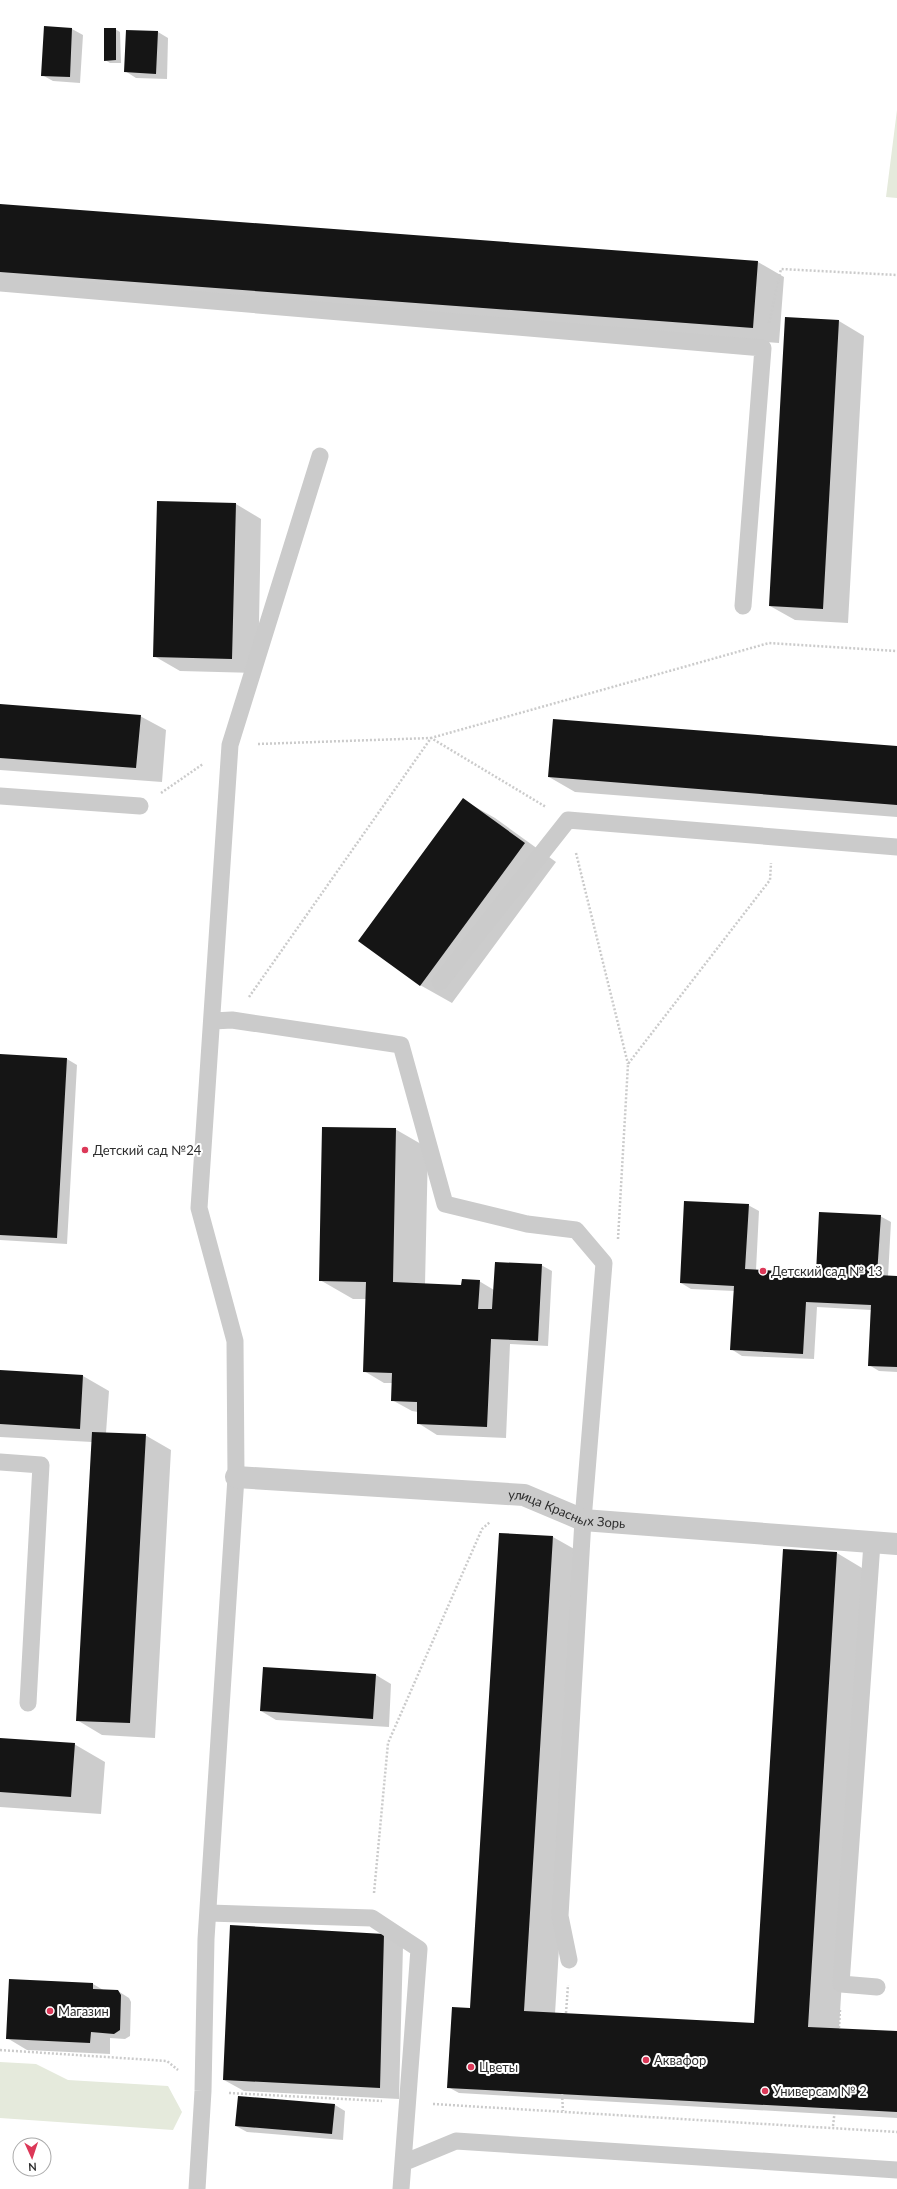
<svg xmlns="http://www.w3.org/2000/svg" width="897" height="2189" viewBox="0 0 897 2189" font-family="Lato,sans-serif">
  <style>
    .green { fill: #e5eadc }
    .shadow { fill: #0003 }
    .building { fill: #151515 }
    .lines { fill: none; stroke-linecap: round; stroke-linejoin: round }
    .path { stroke: #cbcbcb; stroke-width: 2.5; stroke-dasharray: 2 2; stroke-linecap: butt }
    .service { stroke: #cbcbcb; stroke-width: 17 }
    .minor { stroke: #cbcbcb; stroke-width: 22 }
    .poi-dot { fill: #dc3858; stroke: #fff; stroke-width: 1.5 }
    .labels { text-anchor: middle; stroke-width: 4; stroke-linejoin: round; paint-order: stroke }
    .poi-label { font-size: 13px; fill: #2e2e2e; stroke: #fff; text-anchor: start }
    .street-label { font-size: 13px; fill: #2e2e2e; stroke: #fff }
  </style>
  <rect width="100%" height="100%" fill="#fff"/>
  <path class="green" d="M897 110V198L886 197Z
    M0 2062 36 2064 68 2080 168 2086 182 2112 173 2130 0 2118Z"/>
  <path class="shadow" d="M45 27 72 29 83 35 80 83 53 81 42 75Z
    M115 29 120 32 121 63H110L105 60Z
    M158 32 168 38 167 79 136 78 125 71Z
    M0 205 758 262 784 277 779 343 0 285Z
    M839 321 864 336 848 623 795 620 770 606Z
    M236 504 261 519 258 673 180 671 154 656Z
    M0 705 140 716 166 730 162 782 0 770Z
    M897 747V817L575 792 549 777Z
    M463 800 495 818 556 862 452 1003 420 985Z
    M0 1055 67 1059 77 1065 67 1244 0 1240Z
    M395 1129 428 1148 425 1285 462 1286 479 1281 494 1290 541 1265 552 1271 548 1346 510 1344 506 1438 437 1435 418 1423V1412L412 1411 392 1400 393 1383H384L364 1371 367 1299H353L320 1280Z
    M748 1205 759 1211 756 1270 817 1274 880 1216 891 1222 888 1277H897V1372L879 1371 869 1365 871 1310 817 1307 814 1359 742 1356 731 1349 734 1291 691 1289 681 1283Z
    M0 1371 83 1376 109 1391 106 1433 145 1435 171 1450 155 1738 102 1735 77 1720 92 1442 0 1437Z
    M553 1537 583 1554 555 2014 759 2025 837 1553 867 1571 839 2029 897 2032V2118L459 2093 448 2087 471 2009Z
    M264 1668 376 1675 391 1684 389 1727 276 1720 261 1711Z
    M0 1739 74 1744 105 1762 101 1814 0 1807Z
    M384 1935 403 1946 399 2099 244 2091 224 2080Z
    M93 1984 105 1991H118L129 1998 131 2002 130 2036 125 2039 110 2038V2054L27 2050 7 2038Z
    M335 2105 345 2111 343 2140 247 2132 236 2126Z"/>
  <path class="building" d="M44 26 72 28 70 77 41 76Z
    M104 28H116V60L104 61Z
    M126 30 158 31 156 74 124 72Z
    M0 204 758 261 753 328 0 272Z
    M785 317 839 320 823 609 769 606Z
    M157 501 236 503 232 659 153 657Z
    M0 704 141 715 136 768 0 758Z
    M553 719 897 746V805L548 777Z
    M463 798 525 843 420 986 358 941Z
    M0 1054 67 1058 57 1238 0 1235Z
    M322 1127 396 1128 393 1282 461 1285 462 1279 480 1280 478 1309H492L495 1262 542 1264 538 1341 491 1339 487 1427 417 1424V1402L391 1401 392 1373 363 1372 366 1282 319 1281Z
    M684 1201 749 1204 745 1269 816 1273 819 1212 881 1215 877 1275 897 1276V1367L868 1366 871 1305 806 1302 803 1354 730 1350 734 1286 680 1283Z
    M0 1370 83 1375 80 1429 0 1424Z
    M92 1432 146 1434 130 1723 76 1721Z
    M499 1533 553 1536 524 2011 754 2023 783 1549 837 1552 808 2027 897 2031V2112L447 2088 452 2007 470 2008Z
    M263 1667 376 1674 373 1719 260 1711Z
    M0 1738 75 1743 71 1797 0 1792Z
    M230 1925 384 1934 380 2088 223 2080Z
    M9 1979 93 1983V1989L118 1990 121 1995 120 2030 114 2034 91 2032 90 2043 6 2039Z
    M238 2096 335 2104 332 2134 235 2126Z"/>
  <g class="lines">
    <path class="path" d="M769 323 781 269 897 275
      M258 744 431 738 546 807
      M161 793 203 764
      M576 853 628 1064
      M249 997 431 738 769 643 897 651
      M618 1239 628 1064 770 880 771 863
      M374 1893 388 1743 482 1529 490 1522
      M566 2013 568 1985
      M839 2028 840 2010
      M0 2050 167 2061 178 2070
      M229 2093 382 2101
      M562 2094 563 2111
      M433 2104 897 2132
      M833 2126 835 2109"/>
    <path class="service" d="M0 283 763 348 743 606
      M0 796 140 806
      M440 982 568 820 897 847
      M213 1021 232 1020 401 1045 445 1204 527 1224 576 1230 604 1263 583 1520 560 1916 569 1960
      M0 1462 41 1465 28 1703
      M872 1543 841 1984 877 1987
      M209 1913 372 1918 419 1949 401 2189
      M403 2163 456 2141 897 2170
      M197 2189 203 2091 206 1939 236 1477 235 1341 199 1208 230 745 320 456"/>
    <path class="minor" id="s1" d="M236 1477 524 1495 583 1520 897 1544"/>
  </g>
  <g class="poi-dot">
    <circle cx="85" cy="1150" r="4"/>
    <circle cx="763" cy="1271" r="4"/>
    <circle cx="50" cy="2011" r="4"/>
    <circle cx="646" cy="2060" r="4"/>
    <circle cx="471" cy="2067" r="4"/>
    <circle cx="765" cy="2091" r="4"/>
  </g>
  <g class="labels">
    <g class="poi-label">
      <text x="93" y="1155">Детский сад №24</text>
      <text x="771" y="1276">Детский сад № 13</text>
      <text x="58" y="2016">Магазин</text>
      <text x="654" y="2065">Аквафор</text>
      <text x="479" y="2072">Цветы</text>
      <text x="773" y="2096">Универсам № 2</text>
    </g>
    <g class="street-label">
      <text dy="5" stroke="none"><textPath href="#s1" startOffset="334">улица Красных Зорь</textPath></text>
    </g>
  </g>
  <g transform="translate(32 2157) rotate(177)"><circle r="19" fill="#ffffff" stroke="#ababab"/>
  <path d="M0-3L7 15L0 10L-7 15Z" fill="#dc3858"/>
  <text y="-6" font-size="11" font-weight="bold" text-anchor="middle" fill="#2e2e2e">N</text>
  </g>
</svg>
